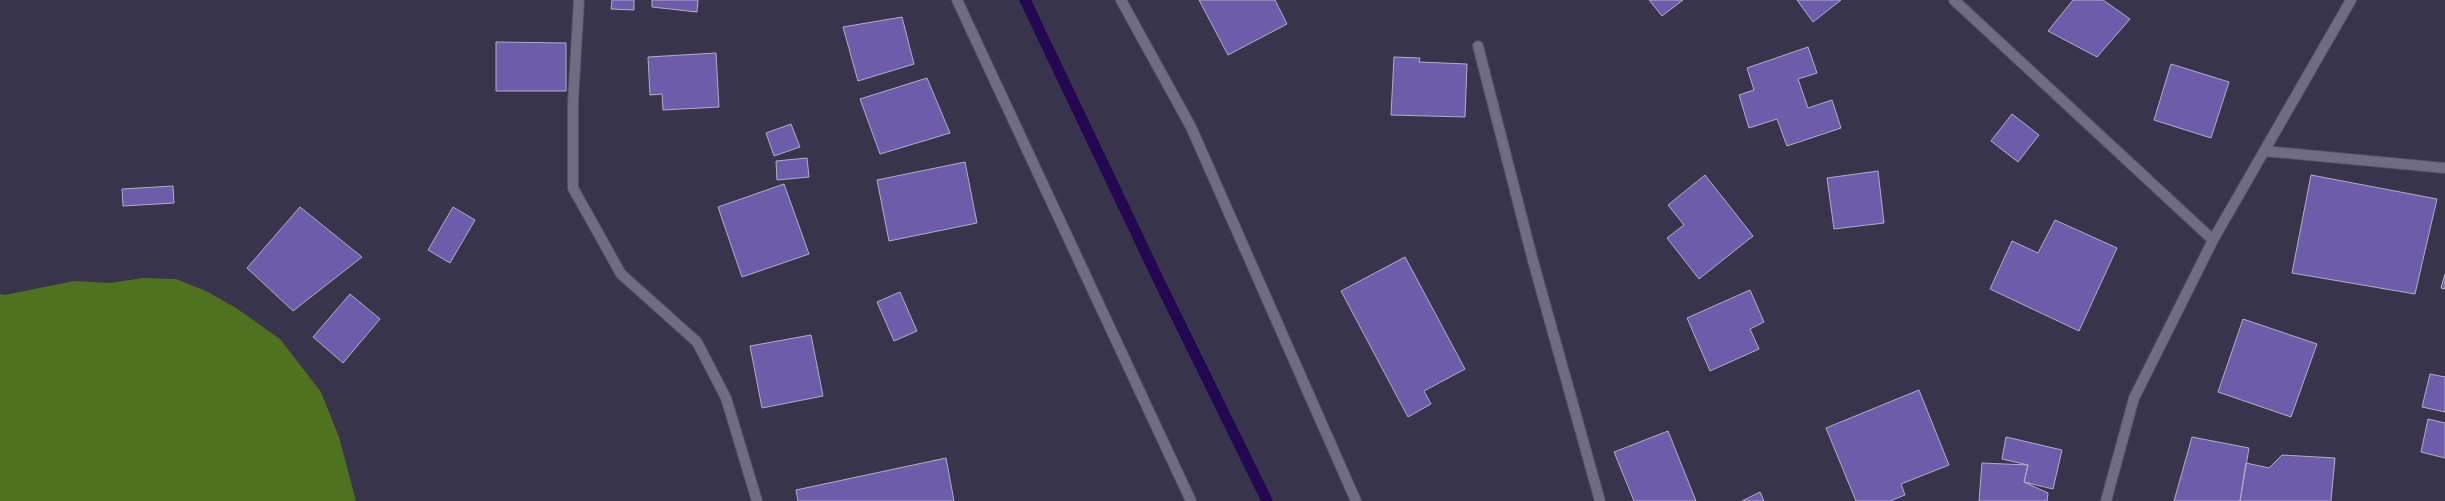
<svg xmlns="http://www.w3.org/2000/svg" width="2445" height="501" viewBox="0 0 2445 501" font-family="Jost,sans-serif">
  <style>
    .forest { fill: #4e721f }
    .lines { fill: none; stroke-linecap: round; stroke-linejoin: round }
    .stream { stroke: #230750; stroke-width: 11 }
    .building { fill: #6d5ca9; stroke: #b2aeca }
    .street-casing { stroke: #524f62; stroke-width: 12 }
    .secondary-casing { stroke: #524f62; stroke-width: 12 }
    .street { stroke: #706c85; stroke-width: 10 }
    .secondary { stroke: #706c85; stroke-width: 10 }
  </style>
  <rect width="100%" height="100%" fill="#38344b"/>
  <path class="forest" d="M143 278 176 279 206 291 236 308 280 339 321 392 339 437 356 501H0V294L5 295 74 281 110 283Z"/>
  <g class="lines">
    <path class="stream" d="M1025 0 1161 285 1267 501"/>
  </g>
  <path class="building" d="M612 0H634V10L611 9Z
    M652 0H698L697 12 652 7Z
    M1199 0H1275L1287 24 1228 55Z
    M1649 0H1683L1662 16Z
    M1797 0H1841L1813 22Z
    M2073 0H2103L2130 19 2097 57 2048 31Z
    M902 17 914 64 858 81 843 27Z
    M496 42 566 43V91H496Z
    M1808 47 1817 73 1798 79 1808 108 1832 100 1841 128 1787 146 1777 119 1749 128 1739 95 1754 90 1747 68Z
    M716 53 719 107 663 110 662 94 650 95 648 57Z
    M1394 57 1420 58 1419 62 1467 64 1465 117 1391 115Z
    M2171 64 2229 82 2211 138 2154 120Z
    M927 78 950 133 880 154 860 99Z
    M2012 114 2039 135 2018 162 1991 141Z
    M791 124 800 147 774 156 766 133Z
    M807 158 809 177 777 180 776 161Z
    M965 162 977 223 889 241 877 180Z
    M1878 171 1884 223 1834 229 1827 178Z
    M1705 175 1753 236 1699 279 1667 238 1684 225 1668 205Z
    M2311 175 2437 199 2415 294 2292 273Z
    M784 184 809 254 742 277 718 207Z
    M173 186 174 203 123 206 122 189Z
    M300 207 362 257 293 311 247 268Z
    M453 207 475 220 450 263 428 250Z
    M2055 220 2117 248 2079 331 1990 289 2012 241 2038 253Z
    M1405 257 1465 369 1424 391 1431 404 1408 417 1341 291Z
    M2445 274V289L2441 288Z
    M1750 290 1764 322 1750 329 1759 349 1710 371 1687 318Z
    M900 292 917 331 894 341 877 302Z
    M350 294 380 319 343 363 313 337Z
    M2243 319 2317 344 2291 417 2218 392Z
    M811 335 823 396 762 408 750 346Z
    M2430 374 2445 377V412L2422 407Z
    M1919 390 1949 465 1901 484 1905 495 1890 501H1856L1826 428Z
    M2428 419 2445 423V458L2421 452Z
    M1668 431 1696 501H1634L1614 452Z
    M2006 437 2062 450 2053 489 2024 482 2028 465 2002 459Z
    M2192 437 2249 448 2240 501H2174Z
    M2282 455 2335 458 2331 501H2240L2246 463 2269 468Z
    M946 458 954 501H798L796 490Z
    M1982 463 2028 465 2024 482 2048 493 2047 501H1979Z
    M1760 492 1764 501H1742Z"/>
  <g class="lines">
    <g class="street-casing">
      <path id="street" d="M579 0 573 102V188L621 274 697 342 726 398 757 501
        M1121 0 1191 127 1356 501
        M1954 0 2213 240
        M1478 46 1533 261 1600 501
        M2264 151 2445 168
        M2106 501 2134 398 2213 240 2351 0"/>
    </g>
    <g class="secondary-casing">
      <path id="secondary" d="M957 0 1191 501"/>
    </g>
    <use href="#street" class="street"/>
    <use href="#secondary" class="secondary"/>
  </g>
</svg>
